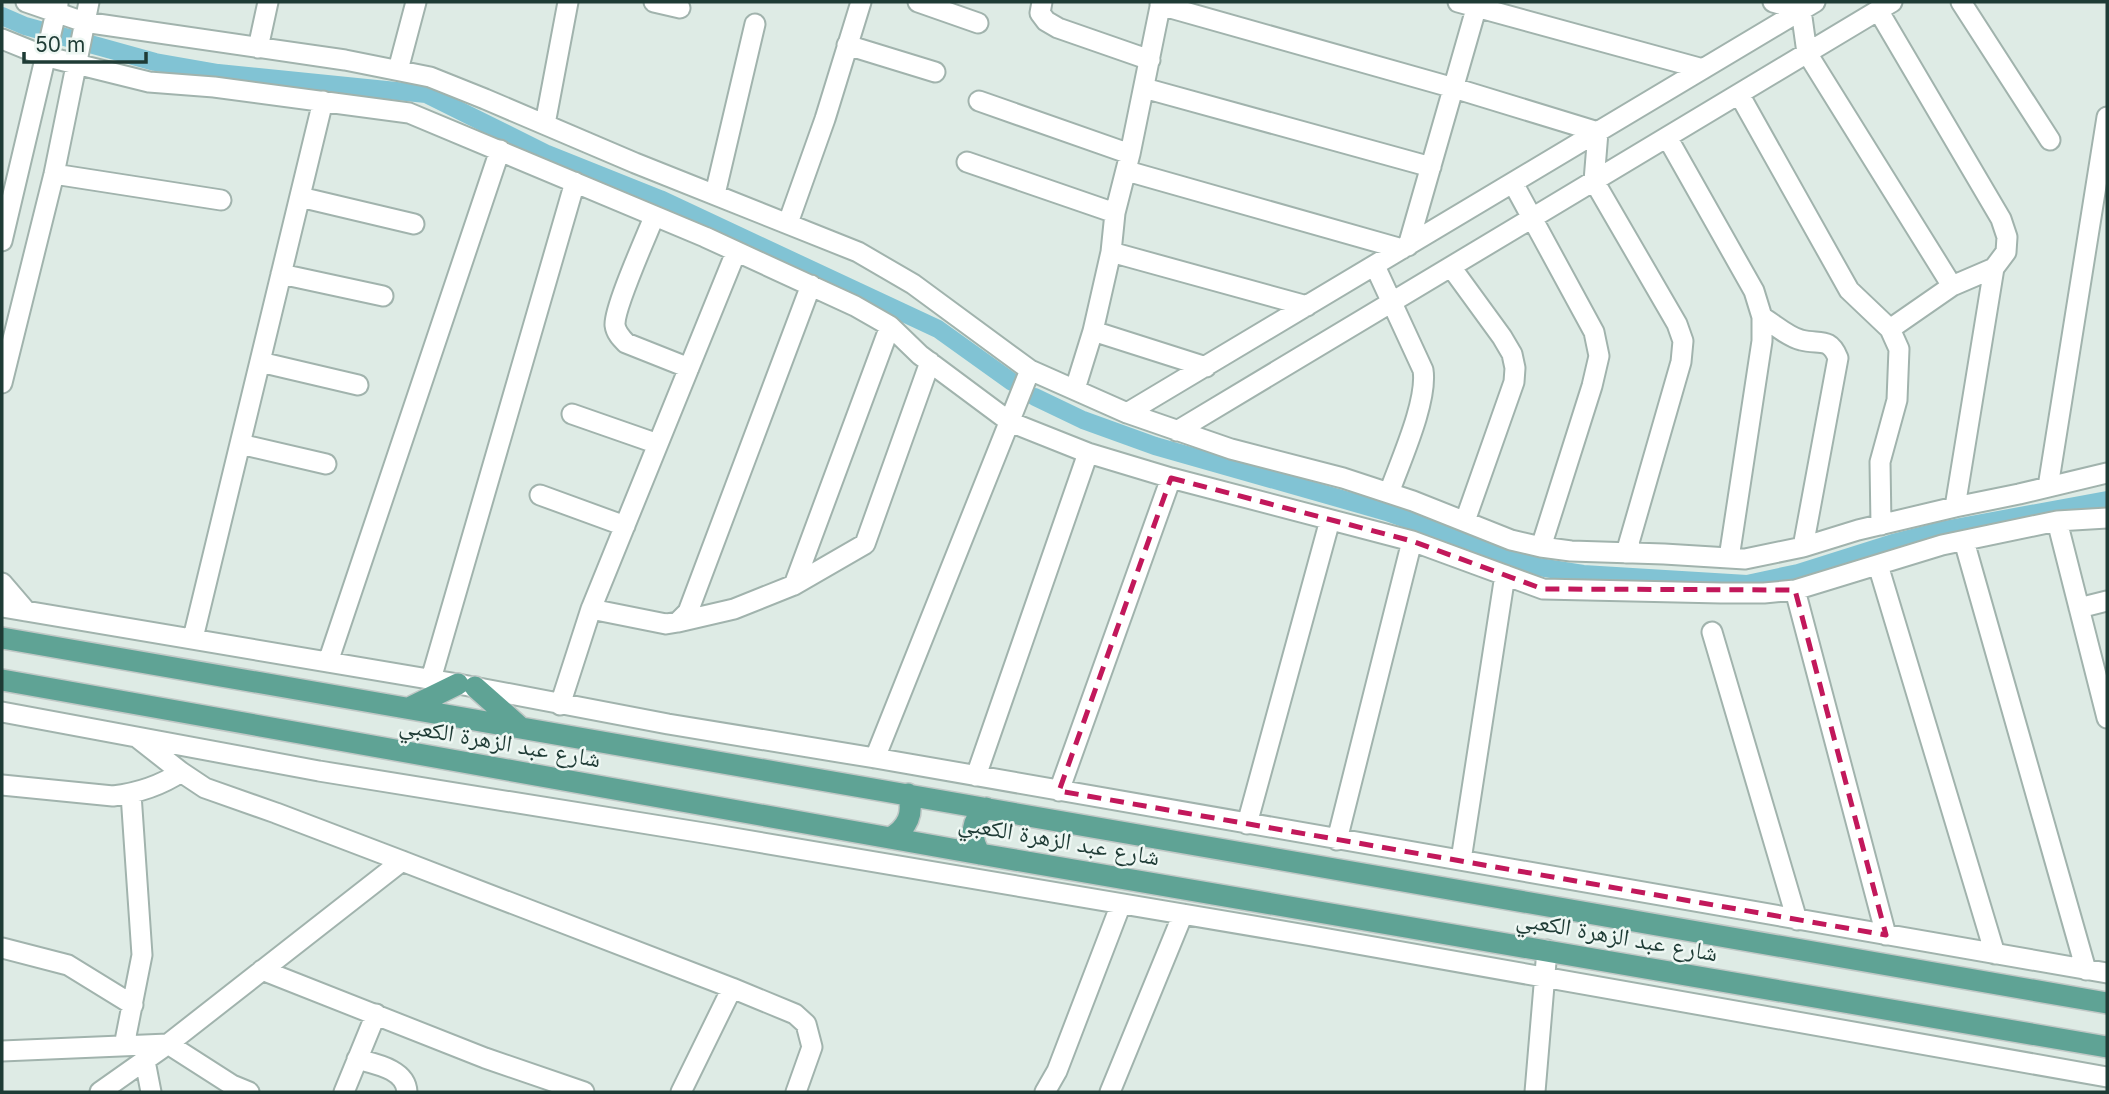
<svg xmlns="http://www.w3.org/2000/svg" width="2109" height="1094" viewBox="0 0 2109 1094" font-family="Inter,'Noto Naskh Arabic',sans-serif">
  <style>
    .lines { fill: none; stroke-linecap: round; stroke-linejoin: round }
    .canal { stroke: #81c3d4; stroke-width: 18 }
    .minor-casing { stroke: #a1b3ad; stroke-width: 23 }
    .major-casing { stroke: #c0c8c6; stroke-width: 24 }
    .minor { stroke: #fff; stroke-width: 19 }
    .major { stroke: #5fa395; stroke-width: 21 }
    .marked { fill: none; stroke: #c2185b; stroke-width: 5; stroke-dasharray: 14 9; stroke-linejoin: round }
    .labels { text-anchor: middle; stroke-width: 5; stroke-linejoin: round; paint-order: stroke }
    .street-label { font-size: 24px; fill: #1e3b35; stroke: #eef7f3 }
  </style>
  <rect width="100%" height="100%" fill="#deebe5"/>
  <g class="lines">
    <path class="canal" d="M2 16 25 26 155 62 218 73 426 94 545 153 660 199 938 329 1012 382
      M1035 397 1083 420 1155 446 1387 512 1539 567 1583 574 1747 584 1798 573 1893 543 1944 530 2107 500"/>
    <g class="minor-casing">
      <path id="minor" d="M26 2 84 22 345 60 430 77 485 99 635 163 858 252 913 284 1030 370 1127 413 1231 449 1343 478 1413 501 1511 540 1541 547 1571 551 1664 554 1745 559 1803 547 1858 530 1955 507 2019 494 2107 473
        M654 2 680 8
        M918 2 978 23
        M1042 2 1040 13 1046 21 1058 28 1150 60
        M1458 2 1703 69
        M1773 2 1801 10 1807 53 1952 286
        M1961 2 2050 140
        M1160 5 1454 88 1598 132 1594 181 1677 324 1683 341 1681 362 1626 553
        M1878 10 2001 219 2007 237 2006 252 1994 268 1952 286 1890 329
        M2 39 44 56 149 82 214 87 409 113 705 237 855 306 890 326 920 355 1010 422 1088 453 1171 478 1412 541 1543 589 1721 593H1764L1795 590 1942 545 2057 521 2107 518
        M847 45 935 72
        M258 48 268 2
        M398 70 416 2
        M1144 88 1431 167
        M1739 94 1849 290 1890 329 1899 349 1897 400 1880 462 1881 525
        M979 101 1130 154
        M545 124 568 2
        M1667 137 1754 291 1762 317V341L1729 558
        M967 162 1115 213
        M1127 171 1402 249
        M54 174 221 200
        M1513 183 1594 332 1599 356 1592 386 1541 547
        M715 194 755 24
        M300 197 414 224
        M654 217C646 237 614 308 615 325 616 333 621 338 626 343L689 368
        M788 223 825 119 861 2
        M2 241 58 4
        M1408 246 1478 2
        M1111 252 1307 306
        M1375 266 1423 370C1428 401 1400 462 1389 493
        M1451 267 1502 337 1512 354 1515 368 1514 382 1465 521
        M281 274 383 296
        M1762 317C1774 324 1788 337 1801 340 1819 345 1829 336 1838 358L1803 547
        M1093 331 1206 367
        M260 362 358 385
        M2 383 54 174 89 2
        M1075 389 1093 331 1111 252 1115 213 1130 154 1161 2
        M1127 413 1815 2
        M572 414 658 444
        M1177 431 1892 2
        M240 444 326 464
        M2048 487 2107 117
        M540 495 625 526
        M1955 507 1994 268
        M2057 521 2107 718
        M1964 541 2086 970
        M1878 565 1995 954
        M2 583 26 611
        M794 585 890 326
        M1795 590 1886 935
        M2 607 458 684 668 724 875 758 2107 973
        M2079 608 2107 601
        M591 609 666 624 678 622 688 612 811 285
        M678 622 734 609 794 585 865 544 930 362
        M1712 632 1797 920
        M193 638 323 101
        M328 662 500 150
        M431 679 575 182
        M560 705 591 609 736 252
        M2 712 319 771 710 834 1312 936 2107 1077
        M139 739 181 772 205 788 276 813 402 861 732 988 795 1014 806 1024 812 1047 796 1092
        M875 758 1030 370
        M976 776 1088 453
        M2 785 113 796C138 793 160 786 181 772
        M1059 791 1171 478
        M1247 824 1330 520
        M1337 840 1412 541
        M1461 860 1505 575
        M2 948 68 965 133 1005
        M262 970 485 1058 584 1092
        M124 1046 142 955 131 794
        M2 1051 168 1044 232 1085 249 1092
        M357 1059C375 1064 406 1069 407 1092
        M145 1061 151 1092
        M100 1092 168 1044 402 861
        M344 1092 376 1014
        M681 1092 732 988
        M1045 1092 1057 1071 1121 904
        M1110 1092 1183 914
        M1535 1092 1547 950"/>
    </g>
    <g class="major-casing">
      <path id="major" d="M2 638 2107 1003
        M2 680 980 854 2107 1047
        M475 687 520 727
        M409 708 458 684
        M890 838C908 828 914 813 908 794
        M980 854C969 837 971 821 986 808"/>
    </g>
    <use href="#minor" class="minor"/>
    <use href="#major" class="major"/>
  </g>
  <path class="marked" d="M1171 478 1412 541 1543 589 1795 590 1886 935 1059 791Z"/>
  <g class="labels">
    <g class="street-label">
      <text transform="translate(500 742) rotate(10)" y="8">شارع عبد الزهرة الكعبي</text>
      <text transform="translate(1059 840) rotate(10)" y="8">شارع عبد الزهرة الكعبي</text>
      <text transform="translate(1617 936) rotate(10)" y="8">شارع عبد الزهرة الكعبي</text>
    </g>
  </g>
  <rect width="2109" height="1094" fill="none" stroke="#1e3b35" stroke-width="7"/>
  <path d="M24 52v10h122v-10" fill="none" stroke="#1e3b35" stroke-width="3.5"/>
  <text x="35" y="52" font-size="21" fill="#1e3b35" stroke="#eef7f3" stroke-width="5" paint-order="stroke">50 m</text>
</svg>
